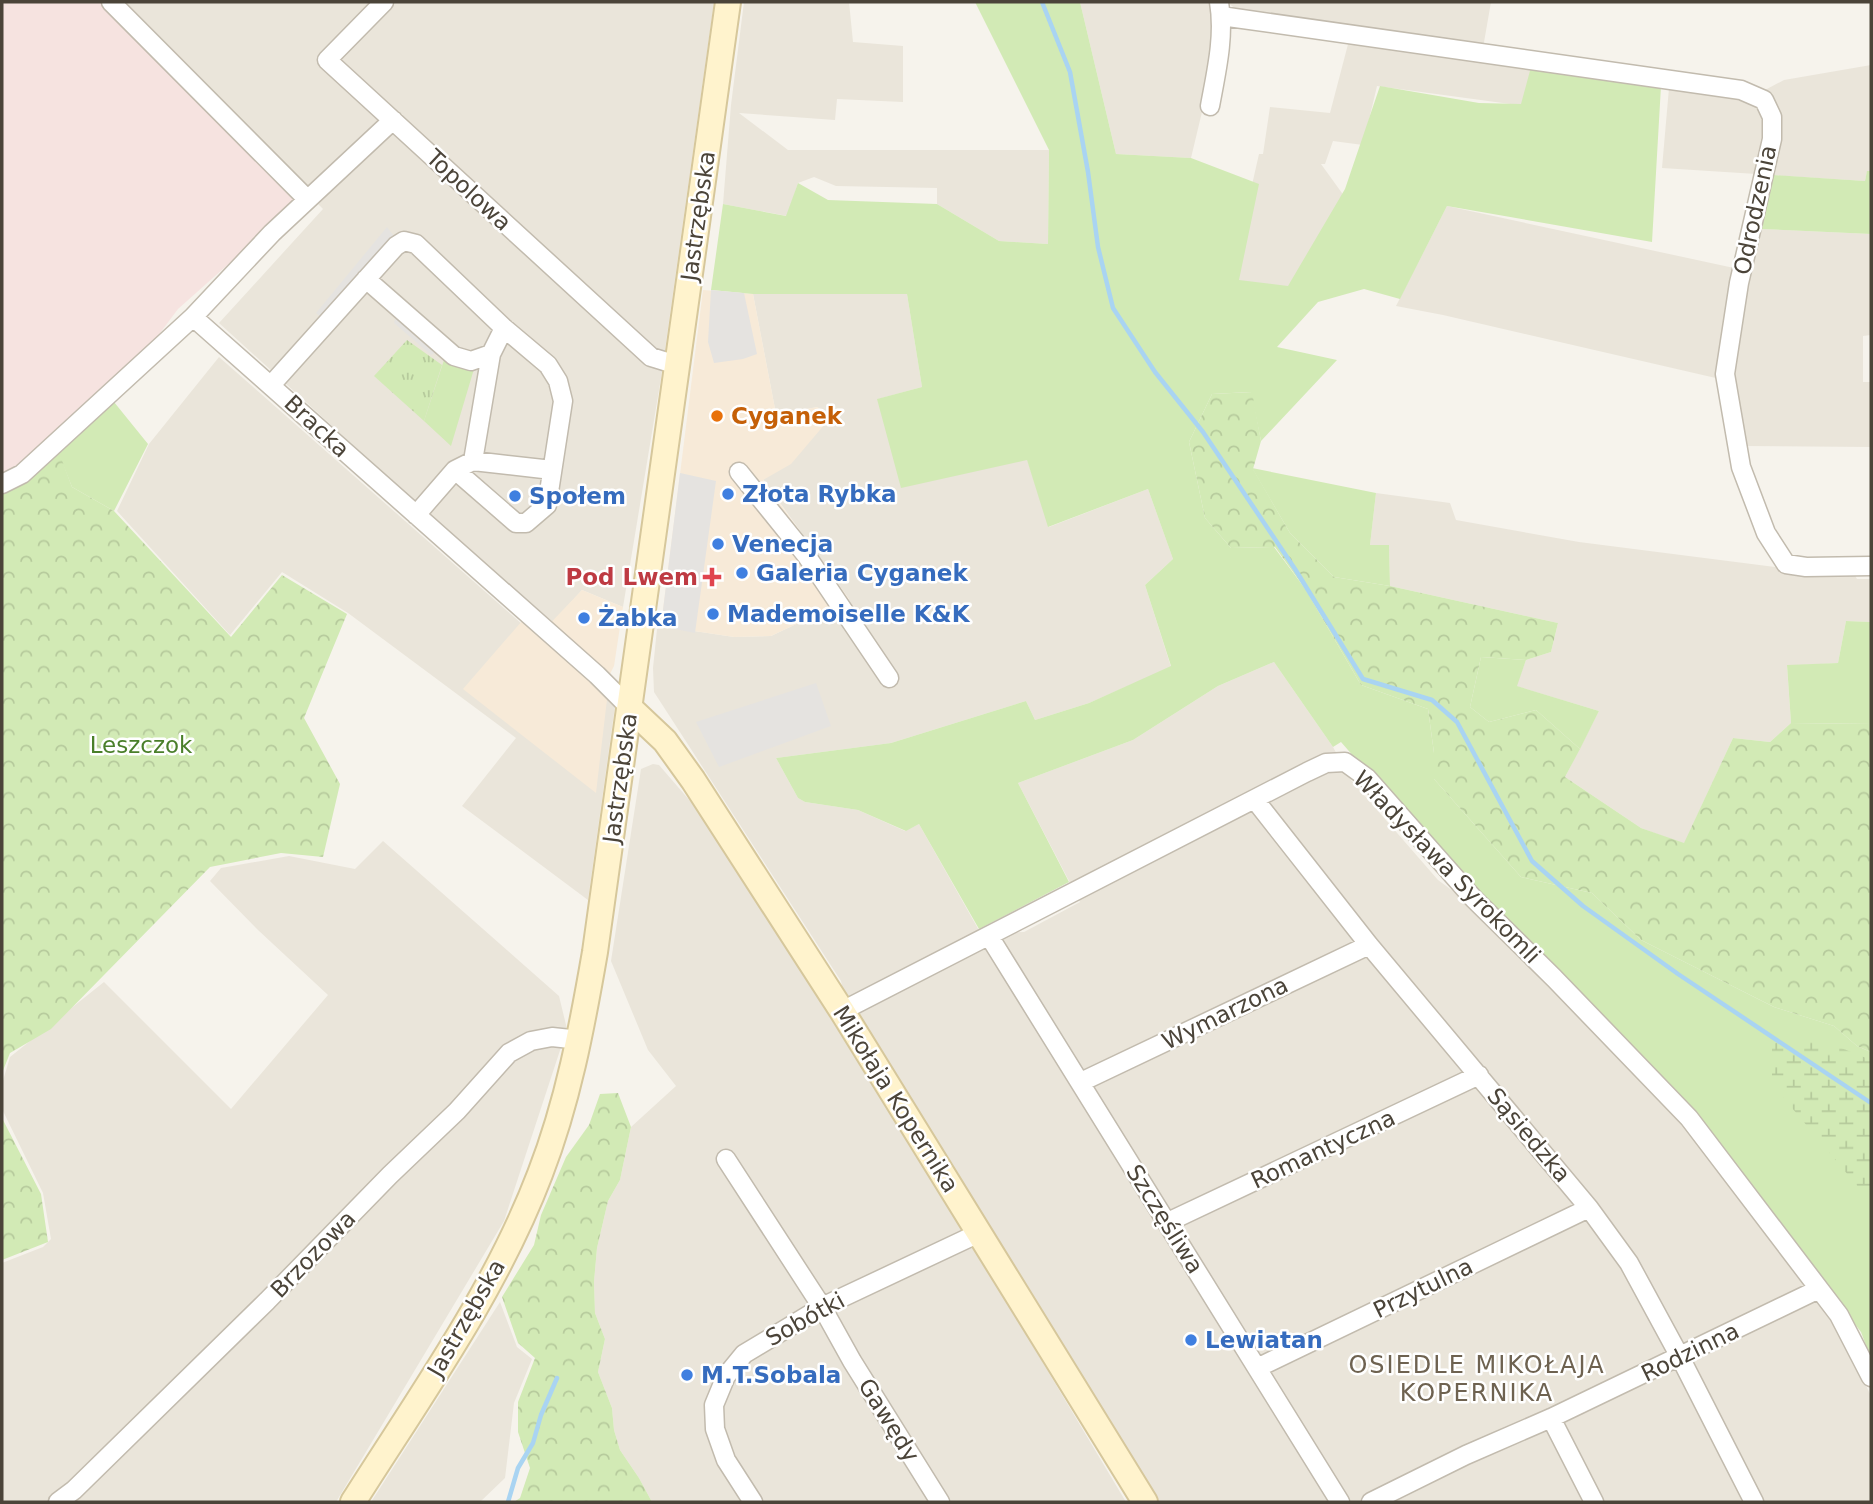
<svg xmlns="http://www.w3.org/2000/svg" width="1873" height="1504" viewBox="0 0 1873 1504" font-family="'DejaVu Sans',sans-serif">
  <style>
    .residential { fill: #eae5da }
    .commercial { fill: #f7ead8 }
    .medical { fill: #f6e3e0 }
    .grass { fill: #d2eab5 }
    .forest { fill: url(#forest-crowns) }
    .wetland { fill: url(#wetland-marsh) }
    .park { fill: url(#park-tufts) }
    .parking { fill: #e5e3e0 }
    .lines { fill: none; stroke-linecap: round; stroke-linejoin: round }
    .stream { stroke: #a9d4f2; stroke-width: 4.5 }
    .street-casing { stroke: #c2bbae; stroke-width: 21 }
    .secondary-casing { stroke: #d6c79b; stroke-width: 28 }
    .street { stroke: #fff; stroke-width: 18 }
    .secondary { stroke: #fff3cd; stroke-width: 24 }
    .food-dot { fill: #e8710a; stroke: #fff; stroke-width: 2.5 }
    .shop-dot { fill: #3f7fe0; stroke: #fff; stroke-width: 2.5 }
    .health-dot { fill: #e0444e; stroke: #fff; stroke-width: 2.5 }
    .labels { text-anchor: middle; stroke-width: 5; stroke-linejoin: round; paint-order: stroke }
    .street-label { font-size: 23px; fill: #4b4439; stroke: #fff }
    .food-label { font-size: 23px; font-weight: bold; fill: #c56008; stroke: #fff; text-anchor: start }
    .shop-label { font-size: 23px; font-weight: bold; fill: #366cbe; stroke: #fff; text-anchor: start }
    .health-label { font-size: 23px; font-weight: bold; fill: #be3a42; stroke: #fff; text-anchor: end }
    .park-label { font-size: 23px; fill: #4a7f2a; stroke: #fff }
    .neighbourhood-label { font-size: 24px; letter-spacing: 2px; fill: #6e6250; stroke: #fff }
  </style>
  <defs>
    <pattern id="forest-crowns" width="20" height="18" patternUnits="userSpaceOnUse" patternTransform="scale(1.75)"><rect width="20" height="18" fill="#d2eab5"/><path d="M2 6a3 3 0 1 1 6 0M12 15a3 3 0 1 1 6 0" fill="none" stroke="#b6ca9c"/></pattern>
    <pattern id="wetland-marsh" width="20" height="14" patternUnits="userSpaceOnUse" patternTransform="scale(1.75)"><rect width="20" height="14" fill="#d2eab5"/><path d="M1 5h8M5 5V1M11 12h8M15 12V8" fill="none" stroke="#b6ca9c"/></pattern>
    <pattern id="park-tufts" width="24" height="20" patternUnits="userSpaceOnUse" patternTransform="scale(1.75)"><rect width="24" height="20" fill="#d2eab5"/><path d="M3 7l-1-3M5 7V3M7 7l1-3M15 17l-1-3M17 17v-4M19 17l1-3" fill="none" stroke="#b6ca9c"/></pattern>
  </defs>
  <rect width="100%" height="100%" fill="#f6f3ec"/>
  <path class="residential" d="M118 2H714L661 378 623 607 582 590 553 622 409 496 219 323 323 209Z
    M744 2H849L853 42 903 46V102L837 99 835 120 739 113 788 150H1049L1048 244 999 241 937 204V188L836 186 814 177 798 183 787 216 723 204 731 105Z
    M1080 2H1491L1483 48 1538 65 1525 106 1377 86 1363 145 1333 141 1325 164H1321L1347 200 1294 293 1230 282 1259 154H1263L1270 107 1330 113 1352 29 1240 12 1228 3 1191 158 1116 154Z
    M1871 65V171L1867 172 1865 181 1662 168 1669 88 1765 90 1784 80Z
    M1447 206 1734 268 1720 379 1443 315 1396 306Z
    M1761 229 1871 234V335L1863 336V382H1871V447L1743 446 1731 373 1738 309Z
    M753 294H907L922 387 878 399 1027 459 1049 527 1148 489 1173 559 1145 585 1171 667 1089 703 1035 720 1026 701 891 743 776 758 798 798 805 802 858 810 905 831 919 824 981 934 1024 932 1080 902 1018 783 1133 740 1218 686 1274 662 1333 747 1351 780 1438 880 1480 911 1689 1124 1827 1304 1871 1396V1502H1153L848 1012 841 981 654 692 653 668 657 629 661 626 734 637 771 636 849 599 763 479 791 463 818 407 776 414Z
    M219 357 615 706 588 900 462 806 516 738 348 613 282 572 230 635 117 511 149 444Z
    M1376 493 1450 503 1456 520 1579 542 1775 567 1853 572 1857 579H1871V622L1846 621 1838 663 1787 666 1791 723 1770 742 1733 738 1684 844 1641 828 1565 777 1599 711 1516 686 1526 660 1551 652 1558 623 1390 586 1389 546 1370 545Z
    M653 764 659 765 697 809 843 1028 1126 1502H652L639 1478 620 1450 614 1430 612 1408 598 1372 605 1339 595 1313 594 1282 597 1248 608 1201 620 1180 631 1127 676 1086 648 1050 611 961 641 769Z
    M383 841 559 996 567 1029 504 1221 336 1502H2V1263L43 1247 51 1239 43 1193 2 1109V1084L10 1057 104 982 231 1109 328 995 258 930 210 881 221 868 289 856 355 869Z
    M500 1302 517 1347 532 1359 514 1403 505 1478 480 1502H371Z"/>
  <path class="commercial" d="M703 290 753 294 776 414 818 407 825 424 791 464 763 480 849 599 771 636 734 637 661 626Z
    M582 590 623 607 614 666 610 674 596 793 463 689 522 621 539 635Z"/>
  <path class="medical" d="M2 2H105L296 194 297 203 178 309 136 365 2 479Z"/>
  <path class="grass" d="M975 2H1080L1116 154 1191 158 1259 184 1239 280 1288 286 1345 189 1380 86 1479 103 1521 104 1531 67 1661 86 1652 242 1447 206 1400 299 1364 289 1318 302 1277 347 1337 360 1261 441 1251 392 1212 394 1189 442 1205 518 1231 548 1274 547 1306 590 1361 685 1428 709 1434 753V779L1521 877 1592 893 1641 940 1774 1007 1834 1026 1857 1046 1871 1052V1359L1861 1332 1685 1104 1457 875 1341 742 1333 747 1274 662 1218 686 1133 740 1018 783 1069 882 979 929 919 824 906 831 858 810 805 802 798 798 776 758 891 743 1026 701 1035 720 1089 703 1171 666 1145 585 1173 559 1148 489 1048 527 1027 460 901 488 877 399 922 387 907 294H753L711 290 723 204 786 216 798 183 828 200 937 204 999 241 1048 244 1049 150Z
    M1867 171H1871V234L1761 229 1773 175 1865 181Z
    M444 360 474 369 451 446 424 421Z
    M114 402 148 444 114 511 72 487 56 447Z
    M1252 468 1376 493 1370 545H1389L1390 586 1334 577 1290 533Z
    M1846 621 1871 622V724L1791 723 1787 665 1838 663Z
    M1481 657 1526 660 1517 686 1599 711 1580 749 1536 710 1489 722 1470 707Z"/>
  <path class="forest" d="M157 360 114 402 57 447 72 487 114 511 231 637 282 575 347 614 304 718 340 784 323 857 281 853 210 867 51 1029 10 1053 2 1073V479L128 371Z
    M1252 392 1261 441 1253 469 1290 533 1334 577 1390 586 1558 623 1551 652 1526 660 1481 657 1470 707 1489 722 1536 710 1580 749 1565 777 1641 828 1684 843 1733 738 1770 742 1791 723 1871 724V1052L1857 1046 1834 1026 1774 1007 1641 940 1592 893 1521 877 1434 779V753L1428 709 1361 685 1306 590 1275 547 1231 548 1205 518 1189 442 1212 394Z
    M618 1093 631 1127 620 1180 608 1201 597 1248 594 1282 595 1313 605 1339 598 1372 612 1408 614 1430 620 1450 639 1478 652 1502H514L520 1498 530 1468 518 1432V1402L535 1358 518 1343 502 1297 534 1245 541 1215 566 1157 589 1125 600 1094Z
    M2 1118 41 1194 48 1242 2 1260Z"/>
  <path class="wetland" d="M1824 1041 1871 1060V1198L1859 1188 1772 1084V1043Z"/>
  <path class="park" d="M407 340 442 365 424 421 374 376Z"/>
  <path class="parking" d="M387 227 400 244 327 322 316 313Z
    M711 290 744 293 757 354 743 359 714 363 708 342Z
    M398 307 444 347 431 355 394 323Z
    M680 473 716 481 695 633 661 626Z
    M816 683 831 726 719 767 696 722Z"/>
  <g class="lines">
    <path class="stream" d="M1042 2 1070 72 1088 172 1098 247 1113 308 1155 372 1203 432 1295 569 1363 679 1432 700 1457 722 1532 861 1583 906 1678 974 1871 1103
      M508 1502 518 1468 533 1443 541 1415 557 1378"/>
    <g class="street-casing">
      <path id="street" d="M111 2 307 199
        M384 2 327 60 651 357 677 365
        M1221 16 1741 90 1764 100 1772 117V139L1739 283 1725 374 1741 467 1766 533 1786 564 1806 567 1871 566
        M1210 106C1216 73 1225 36 1219 2
        M366 279 454 356 471 361 491 354
        M193 317 272 233 393 120
        M272 384 396 246 404 241 416 244 504 328 548 365 558 381 563 401 547 505 526 523H516L455 470
        M473 461 491 354 504 328
        M739 472 806 555 889 678
        M2 484 22 474 193 317 597 675 630 708
        M416 515 455 470 473 461 552 470
        M1255 800 1369 945 1589 1208 1629 1263 1680 1357 1754 1502
        M989 936 1340 1502
        M842 1011 1307 772 1326 763 1345 762 1367 778 1474 899 1554 978 1689 1118 1839 1315 1871 1377
        M1081 1082 1369 945
        M726 1159 822 1307 852 1361 940 1502
        M1168 1222 1479 1075
        M1257 1368 1589 1208
        M1551 1418 1594 1502
        M58 1502 74 1490 267 1301 390 1175 457 1111 509 1053 531 1041 552 1037 580 1040
        M753 1502 726 1460 715 1429 714 1405 726 1376 744 1354 822 1307 979 1233
        M1371 1502 1466 1455 1551 1418 1819 1289"/>
    </g>
    <g class="secondary-casing">
      <path id="secondary" d="M630 708 665 741 693 780 842 1011 1145 1502
        M353 1502C420 1396 495 1292 540 1174 568 1102 582 1027 595 952L728 2"/>
    </g>
    <use href="#street" class="street"/>
    <use href="#secondary" class="secondary"/>
  </g>
  <circle class="food-dot" cx="717" cy="416" r="7"/>
  <g class="shop-dot">
    <circle cx="728" cy="494" r="7"/>
    <circle cx="515" cy="496" r="7"/>
    <circle cx="718" cy="544" r="7"/>
    <circle cx="742" cy="573" r="7"/>
    <circle cx="713" cy="614" r="7"/>
    <circle cx="584" cy="618" r="7"/>
    <circle cx="1191" cy="1340" r="7"/>
    <circle cx="687" cy="1375" r="7"/>
  </g>
  <path class="health-dot" d="M708.5 566.5h7v7h7v7h-7v7h-7v-7h-7v-7h7z"/>
  <g class="labels">
    <g class="street-label">
      <text transform="translate(469 190) rotate(43)" y="8">Topolowa</text>
      <text transform="translate(1755 210) rotate(-78)" y="8">Odrodzenia</text>
      <text transform="translate(698 216) rotate(-82)" y="8">Jastrzębska</text>
      <text transform="translate(317 426) rotate(43)" y="8">Bracka</text>
      <text transform="translate(620 778) rotate(-82)" y="8">Jastrzębska</text>
      <text transform="translate(1447 867) rotate(46)" y="8">Władysława Syrokomli</text>
      <text transform="translate(1225 1013) rotate(-26)" y="8">Wymarzona</text>
      <text transform="translate(896 1099) rotate(58)" y="8">Mikołaja Kopernika</text>
      <text transform="translate(1529 1135) rotate(50)" y="8">Sąsiedzka</text>
      <text transform="translate(1323 1149) rotate(-25)" y="8">Romantyczna</text>
      <text transform="translate(1165 1219) rotate(58)" y="8">Szczęśliwa</text>
      <text transform="translate(313 1254) rotate(-46)" y="8">Brzozowa</text>
      <text transform="translate(1423 1288) rotate(-26)" y="8">Przytulna</text>
      <text transform="translate(466 1318) rotate(-60)" y="8">Jastrzębska</text>
      <text transform="translate(805 1319) rotate(-29)" y="8">Sobótki</text>
      <text transform="translate(1690 1352) rotate(-26)" y="8">Rodzinna</text>
      <text transform="translate(889 1420) rotate(58)" y="8">Gawędy</text>
    </g>
    <g class="food-label">
      <text x="731" y="424">Cyganek</text>
    </g>
    <g class="shop-label">
      <text x="742" y="502">Złota Rybka</text>
      <text x="529" y="504">Społem</text>
      <text x="732" y="552">Venecja</text>
      <text x="756" y="581">Galeria Cyganek</text>
      <text x="727" y="622">Mademoiselle K&amp;K</text>
      <text x="598" y="626">Żabka</text>
      <text x="1205" y="1348">Lewiatan</text>
      <text x="701" y="1383">M.T.Sobala</text>
    </g>
    <g class="health-label">
      <text x="698" y="585">Pod Lwem</text>
    </g>
    <g class="park-label">
      <text x="141" y="753">Leszczok</text>
    </g>
    <g class="neighbourhood-label">
      <text x="1477" y="1373">OSIEDLE MIKOŁAJA<tspan x="1477" dy="28">KOPERNIKA</tspan></text>
    </g>
  </g>
  <rect width="1873" height="1504" fill="none" stroke="#4b4439" stroke-width="7"/>
</svg>
